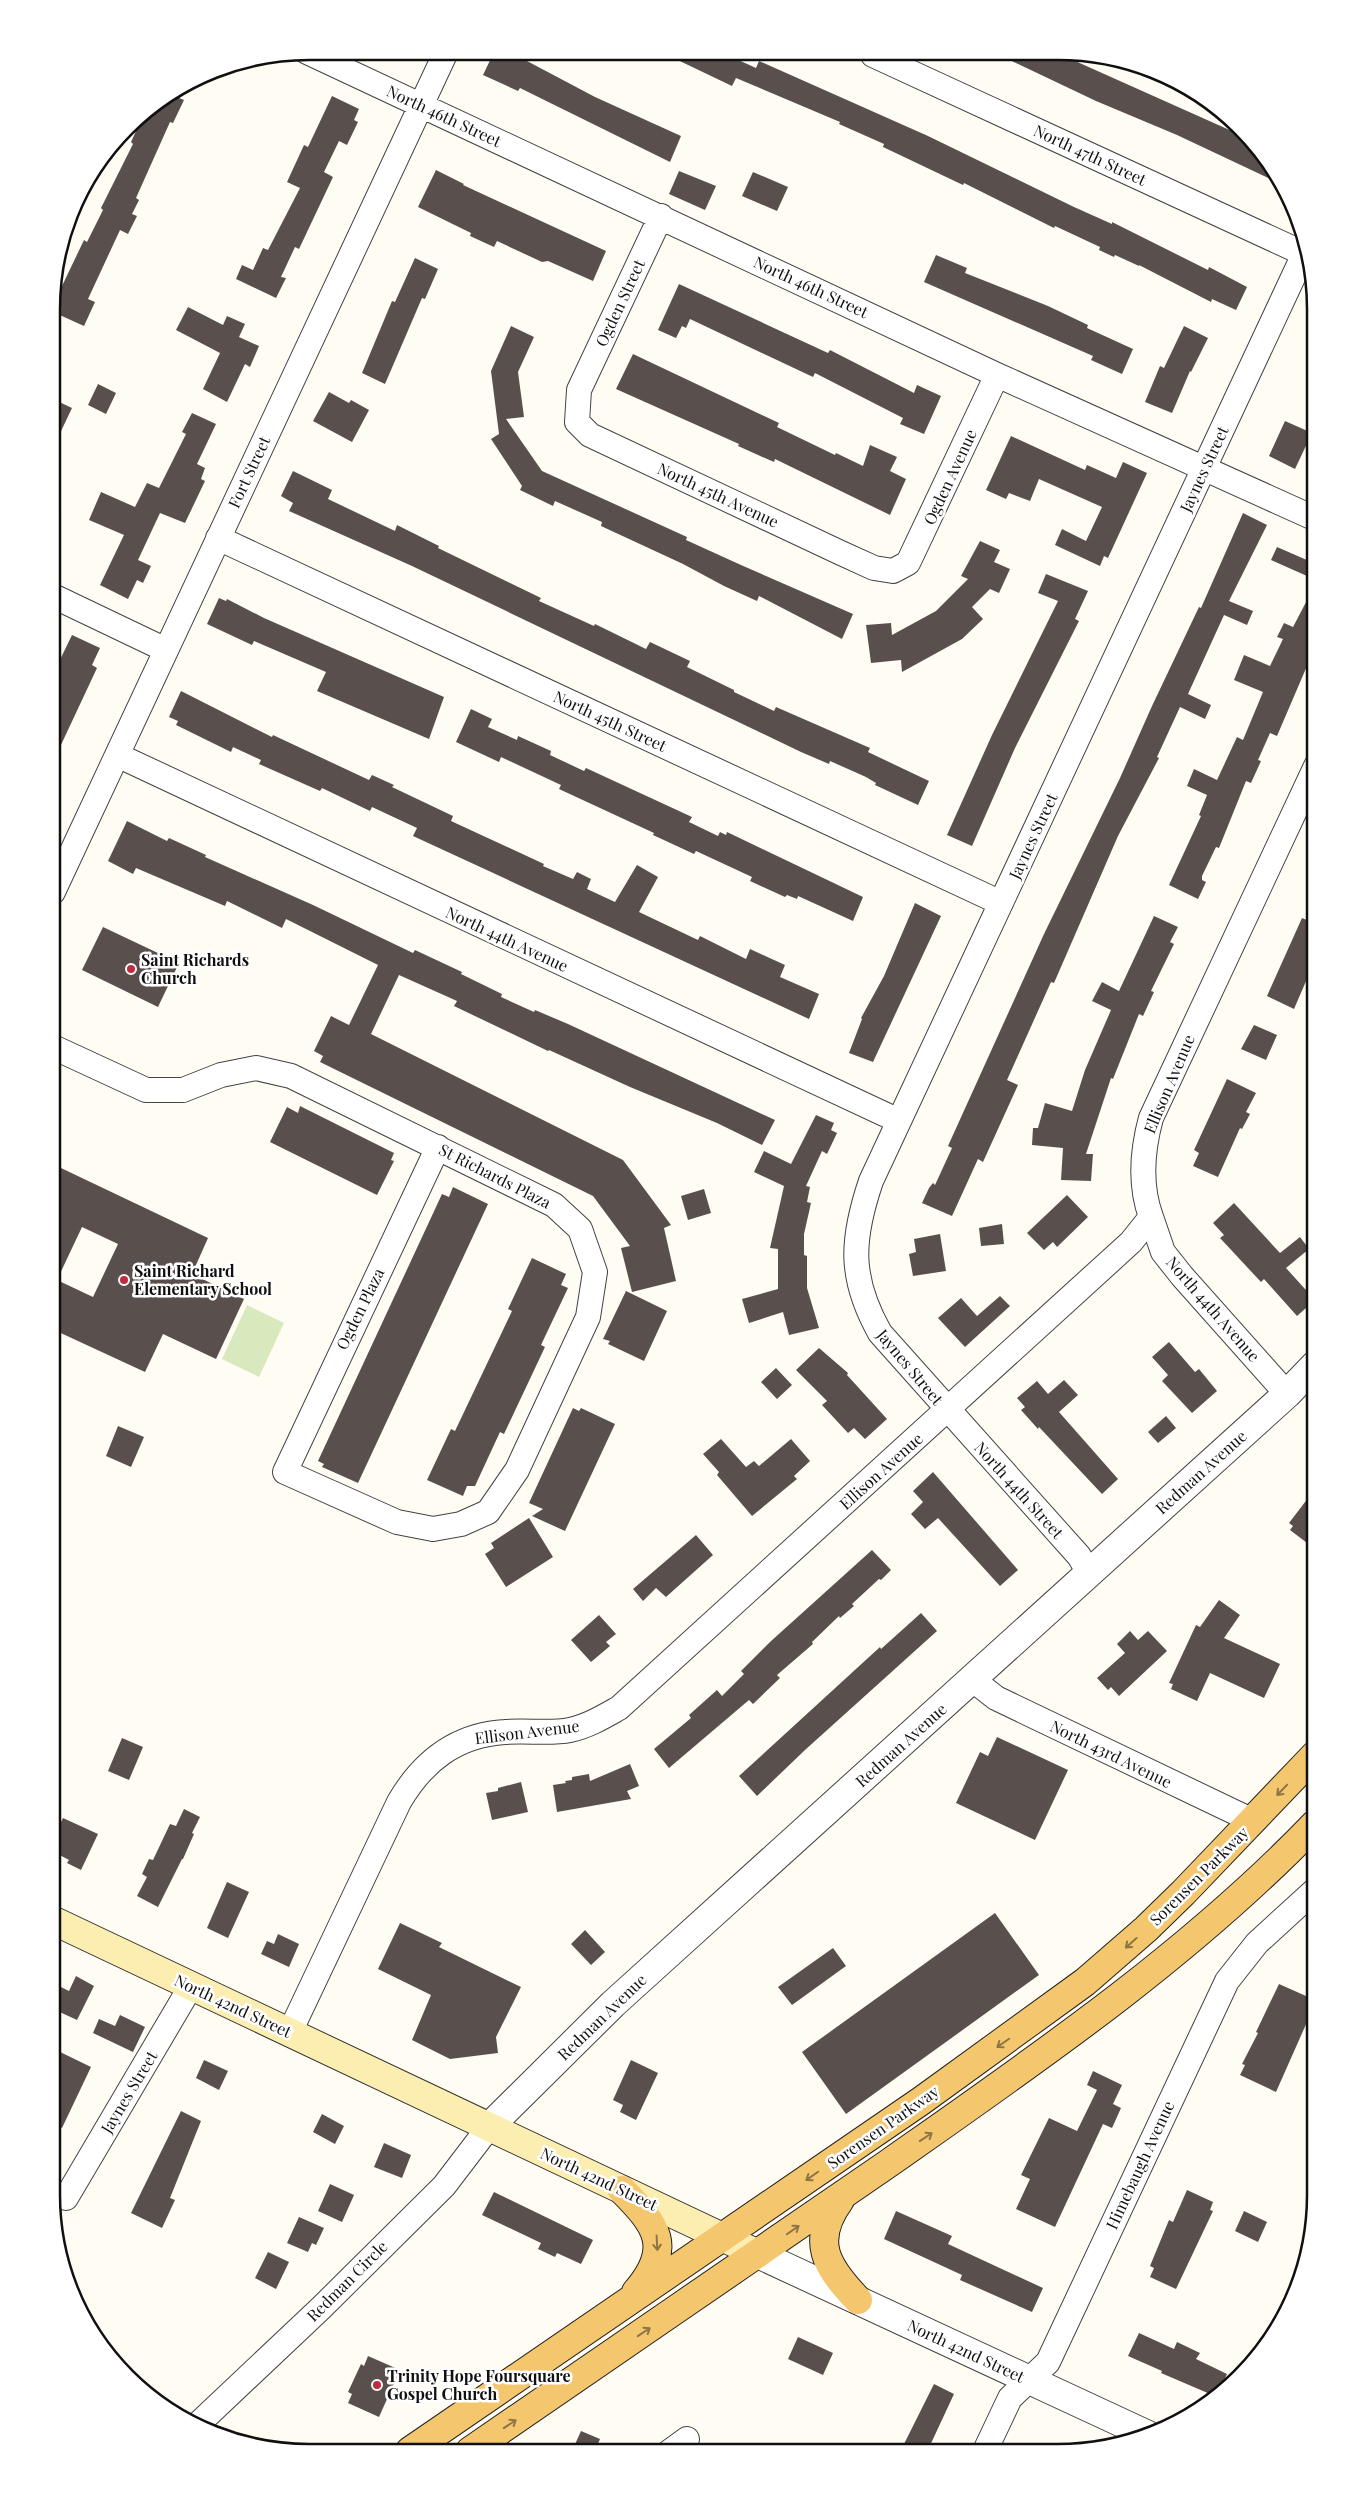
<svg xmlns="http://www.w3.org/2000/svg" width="1367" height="2504" viewBox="0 0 1367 2504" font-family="'Playfair Display',serif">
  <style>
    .green { fill: #d8e9be }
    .building { fill: #59504d; fill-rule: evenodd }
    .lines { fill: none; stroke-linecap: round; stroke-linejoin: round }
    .minor-casing { stroke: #434343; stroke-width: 26 }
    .tertiary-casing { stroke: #434343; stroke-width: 30 }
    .secondary-casing { stroke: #323232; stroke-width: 30 }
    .primary-casing { stroke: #212121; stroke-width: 30 }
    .minor { stroke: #fff; stroke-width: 24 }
    .tertiary { stroke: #fff; stroke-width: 28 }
    .secondary { stroke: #fcedb1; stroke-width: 28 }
    .primary { stroke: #f4c76e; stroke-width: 28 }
    .oneway { stroke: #8d7544 }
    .poi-dot { fill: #be2b40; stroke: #fff; stroke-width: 2 }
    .labels { text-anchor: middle; stroke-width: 5; stroke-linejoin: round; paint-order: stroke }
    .street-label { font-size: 16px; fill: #101010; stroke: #fff }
    .poi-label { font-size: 16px; font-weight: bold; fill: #101010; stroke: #fff; text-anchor: start }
    .rim { fill: none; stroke: #101010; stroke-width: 2.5 }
  </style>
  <rect width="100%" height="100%" fill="#fffcf4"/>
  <path class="green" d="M247 1305 284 1323 259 1377 222 1359Z"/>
  <path class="building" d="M494 52H510L595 97 681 136 670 162 520 88 518 91 483 75Z
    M663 53 725 54 756 68 759 61 928 136 1074 207 1112 224V222L1208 270 1209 267 1247 287 1236 310 1212 299 1211 302 1139 265V266L1115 255 1114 257 1099 250 1100 247 1055 226 1054 228 964 183 963 185 883 147 884 144 839 124 840 122 736 78 732 86Z
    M1001 56H1064L1234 132 1249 139 1272 166 1281 184 1177 135 1096 101Z
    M172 95 184 100 173 123 170 122 136 198 139 200 132 214 137 216 128 234 120 230 88 299 95 302 84 326 53 312V283L62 286 84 240 87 242 103 210 101 208 133 144 131 142 136 131 131 129 134 122 139 116Z
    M332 96 359 109 354 120 358 122 347 145 339 141 324 172 333 177 299 249 295 247 281 277 286 278 276 298 236 279 242 265 253 270 263 248 268 250 300 188 287 182 304 145 308 147Z
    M436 170 464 184 463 185 606 251 593 281 548 261 542 262 497 241 494 247 470 236 471 233 418 207Z
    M679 171 716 186 705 210 669 194Z
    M753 172 788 187 777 211 742 196Z
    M936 255 967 268 965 273 1048 306 1088 325 1087 328 1133 349 1122 374 1091 360 1093 356 924 282Z
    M415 258 438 269 425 299 422 298 385 384 362 373 392 301 395 302Z
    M679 284 828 353 830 350 914 393 917 385 941 396 924 434 900 424 903 418 815 373 813 377 690 319 686 328 682 326 676 338 658 330Z
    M188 307 223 325 227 316 245 324 239 337 259 346 250 367 245 364 227 402 203 389 220 353 176 330Z
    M511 326 534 337 518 372 524 417 506 419 542 471 687 537 686 540 741 565 853 614 842 639 759 596 757 601 724 586 683 564 601 526 602 522 555 501 553 506 520 490 522 486 491 439 499 434 491 371Z
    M1184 326 1208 338 1191 372 1190 371 1172 413 1145 402 1160 366 1164 368Z
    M633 354 779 423 777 427 835 455 836 453 863 466 870 445 897 457 890 471 906 479 890 515 775 459 774 462 758 455 738 446 739 444 616 389Z
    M98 384 116 393 106 414 88 405Z
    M329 392 349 403 351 400 369 410 352 442 313 421Z
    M53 399 72 408 53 448Z
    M192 413 216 424 197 464 205 468 201 479 205 481 185 523 160 513 138 560 151 566 143 583 137 580 128 599 100 585 124 535 89 520 101 492 135 507 147 483 159 488 186 434 182 432Z
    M1285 421 1312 433 1295 469 1269 456Z
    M1011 436 1085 470 1087 465 1116 478 1123 462 1147 473 1108 558 1104 556 1100 566 1055 545 1062 529 1086 541 1102 507 1039 479 1030 501 1009 493 1006 499 986 490Z
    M293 471 332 490 328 499 395 531 397 525 439 546 438 548 541 598 539 601 594 626 595 624 646 649 650 642 690 661 687 667 734 690V692L774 711 776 707 870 748 868 752 929 781 918 805 875 785 876 783 866 777 830 761 829 764 801 752 412 566 289 511 293 503 281 496Z
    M1243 513 1267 525 1229 601 1253 611 1247 625 1224 615 1188 694 1211 705 1205 719 1180 707 1157 757 1159 758 1118 836 1054 983 1051 982 1007 1080 1018 1085 983 1162 978 1159 952 1216 922 1203 929 1188 933 1183 935 1185 952 1148 948 1146 1044 934 1120 778 1152 706 1199 607 1201 608Z
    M980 541 1000 550 994 562 1010 569 999 593 990 589 972 607 983 619 962 639 902 672 901 660 871 663 866 625 891 623 892 635 936 611 968 579 961 576Z
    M1277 547 1316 564V580L1271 560Z
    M1046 574 1088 591 1075 619 1079 621 1015 748 972 846 947 835 992 735 1058 601 1038 593Z
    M1316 583V633L1308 649 1313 652 1277 736 1270 733 1258 760 1261 761 1251 783 1246 781 1219 848 1216 847 1202 876V880L1206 882 1198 899 1169 885 1201 816 1199 815 1207 795 1187 786 1194 769 1217 780 1237 737 1243 740 1263 692 1234 680 1244 655 1270 666 1283 639 1277 637 1284 623 1293 627Z
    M219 598 226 601 227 599 264 618 444 697 429 739 317 691 326 672 254 641 252 645 207 624Z
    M72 635 100 648 92 665 97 668 53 762V692L61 673 55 670Z
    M181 691 272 737 273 735 369 780 372 775 394 785 392 787 453 816 451 821 544 864 543 866 573 879 577 872 591 879 587 889 615 902 637 865 658 877 639 912 698 940 700 936 746 959 750 949 785 965 780 977 819 994 809 1019 413 836 417 828 372 807 370 811 322 788 320 791 259 764 261 760 233 747 231 752 176 725 178 721 169 717Z
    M471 709 492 719 488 727 517 740 518 736 551 751 550 755 584 771 586 768 692 817 689 822 718 836 720 832 726 835 727 832 863 897 853 921 798 896 797 899 787 895 785 897 750 881 752 877 696 851 694 854 653 835 654 833 559 789 561 785 501 757 499 762 456 742Z
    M127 821 167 841 169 838 206 855 205 857 313 905 413 953 415 950 462 972 461 974 502 994 501 997 534 1012 535 1010 568 1024 775 1120 762 1145 717 1123 630 1087 549 1050 548 1051 454 1006 457 1001 399 975 371 1034 623 1160 671 1225 664 1228 676 1281 632 1292 621 1248 630 1246 593 1196 320 1062 323 1056 314 1051 331 1016 349 1025 378 965 286 919 282 928 227 901 225 906 136 868 133 874 108 861Z
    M915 903 941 916 873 1062 849 1053 862 1019 861 1018 884 976Z
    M1154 916 1178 927 1170 942 1174 944 1151 991 1154 992 1143 1016 1139 1014 1113 1079 1111 1078 1086 1154H1093L1091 1181 1061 1180 1063 1148 1032 1145 1033 1128H1038L1045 1103 1072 1111 1085 1070 1111 1010 1092 1001 1102 982 1119 991Z
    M1302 918 1316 924V958L1294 1009 1267 996Z
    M103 927 179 963 158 1007 82 970Z
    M1254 1025 1277 1035 1266 1060 1241 1049Z
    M1227 1079 1256 1093 1246 1112 1250 1114 1242 1129 1240 1128 1218 1177 1193 1166 1199 1153 1194 1150Z
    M300 1106 394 1153 391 1160 394 1161 377 1195 270 1142 287 1107 298 1113Z
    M816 1115 834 1123 831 1130 837 1133 827 1154 822 1151 806 1186 810 1187 807 1202 811 1203 804 1234V1255L807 1256V1288L819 1328 789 1335 783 1312 749 1323 742 1299 778 1289V1249L770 1248 784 1186 754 1172 764 1151 791 1164Z
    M61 1168 208 1238 192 1274 244 1299 216 1359 163 1334 145 1372 52 1329V1186ZM82 1227 118 1244 93 1297 57 1280Z
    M453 1187 488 1204 358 1483 322 1467 324 1464 318 1461 436 1207 442 1194 449 1197Z
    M704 1189 711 1213 688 1220 681 1196Z
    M1067 1195 1088 1217 1057 1247 1053 1242 1044 1250 1027 1233Z
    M1234 1203 1280 1253 1300 1237 1309 1249 1286 1268 1315 1300 1297 1316 1264 1279 1261 1282 1220 1238 1224 1235 1213 1223Z
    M1002 1224 1004 1244 981 1246 979 1228Z
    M940 1234 946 1271 913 1276 909 1254 916 1252 914 1239Z
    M532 1258 566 1274 561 1285 568 1288 541 1345 545 1347 504 1434 500 1432 475 1486H467L463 1496 427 1480 451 1429 455 1431 512 1311 508 1309Z
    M626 1291 667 1311 644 1361 608 1344 610 1341 603 1339Z
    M1000 1296 1010 1306 965 1347 938 1318 961 1298 977 1316Z
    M1169 1342 1195 1372 1199 1369 1217 1391 1192 1413 1162 1381 1168 1375 1152 1357Z
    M819 1348 848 1373 847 1375 887 1419 865 1439 854 1428 848 1433 822 1405 827 1401 796 1370Z
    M776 1368 792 1385 777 1399 761 1382Z
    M1064 1380 1078 1395 1059 1412 1118 1479 1102 1494 1039 1427 1038 1429 1021 1410 1025 1407 1017 1398 1037 1381 1048 1394Z
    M573 1408 579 1411 581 1408 615 1424 565 1531 532 1516 543 1509 529 1503Z
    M1166 1416 1176 1428 1158 1443 1148 1432Z
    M118 1426 144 1437 131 1467 106 1456Z
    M721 1439 746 1467 754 1461 759 1466 791 1439 810 1461 794 1476 797 1479 752 1516 717 1475 719 1472 703 1454Z
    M933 1472 1018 1570 1000 1586 938 1518 925 1529 911 1514 923 1502 913 1491Z
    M1315 1489V1549L1290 1530 1293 1526 1289 1523Z
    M529 1518 553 1557 506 1587 485 1554 494 1548 491 1543Z
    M696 1535 713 1555 666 1597 656 1588 643 1601 633 1589Z
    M872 1550 891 1570 881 1580 879 1579 852 1604 854 1606 840 1618 839 1616 812 1642 813 1644 777 1675 780 1678 753 1704 749 1700 669 1768 654 1749 691 1718 689 1715 717 1690 722 1696 744 1674 741 1671 770 1642Z
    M1219 1600 1240 1615 1224 1638 1280 1664 1264 1698 1210 1673 1197 1701 1171 1689 1173 1684 1169 1683 1196 1625 1200 1627Z
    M921 1613 937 1631 805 1750 757 1796 739 1776 880 1647 881 1649Z
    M599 1615 616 1634 606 1642 610 1646 591 1662 571 1640Z
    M1130 1631 1138 1640 1148 1631 1167 1651 1119 1696 1111 1687 1108 1690 1097 1678 1125 1653 1117 1644Z
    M997 1737 1068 1770 1035 1840 956 1803 980 1752 988 1756Z
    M122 1738 143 1747 129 1780 108 1771Z
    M630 1764 639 1786 627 1791 631 1799 557 1812 553 1785 566 1783 565 1781 572 1780V1777L589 1774 590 1781Z
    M521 1782 528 1812 492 1820 486 1793 498 1791V1788Z
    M184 1809 200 1817 192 1833 194 1834 183 1859H182L158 1907 137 1896 147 1877 142 1874 149 1859 153 1860 170 1824 176 1826Z
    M63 1818 98 1834 81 1870 67 1863 69 1860 52 1851V1840Z
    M227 1882 249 1892 228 1938 207 1928Z
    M995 1913 1039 1975 846 2114 802 2052Z
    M400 1923 442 1943 439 1947 521 1987 496 2037 498 2053 450 2059 412 2040 431 1995 378 1969Z
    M585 1930 605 1952 591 1965 571 1944Z
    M278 1934 299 1944 289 1967 261 1954 267 1941 274 1944Z
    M833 1948 846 1966 792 2005 778 1987Z
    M76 1976 94 1986 77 2020 51 2008V1982L69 1991Z
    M1279 1984 1315 2000V2004L1276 2092 1240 2075 1245 2065 1242 2064 1258 2033 1256 2032Z
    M120 2015 145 2027 133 2052 93 2033 99 2019 115 2026Z
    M56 2050 91 2067 62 2128 51 2121V2059Z
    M204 2060 228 2071 219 2090 196 2078Z
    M631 2060 658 2073 636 2120 620 2112 623 2105 613 2100Z
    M1093 2071 1122 2085 1113 2104 1121 2108 1112 2128 1103 2124 1055 2227 1016 2209 1030 2179 1021 2175 1049 2118 1077 2131 1097 2090 1087 2085Z
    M181 2111 201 2121 170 2198 175 2200 162 2228 131 2213Z
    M322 2114 344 2126 335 2144 313 2132Z
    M384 2143 411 2155 402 2178 374 2167Z
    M330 2184 354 2195 342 2222 318 2211Z
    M1187 2190 1213 2202 1210 2210 1213 2211 1176 2289 1150 2277 1154 2268 1150 2266 1169 2220 1173 2222Z
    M494 2192 593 2240 581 2264 557 2253 555 2257 538 2249 541 2243 482 2215Z
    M896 2211 952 2236 948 2244 1043 2288 1032 2312 960 2280 962 2275 884 2239Z
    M1244 2211 1267 2222 1258 2242 1235 2231Z
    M299 2217 324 2228 316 2245 312 2243 308 2252 287 2243Z
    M268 2252 289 2262 276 2289 255 2278Z
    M1139 2333 1174 2349 1177 2342 1200 2353 1196 2359 1227 2374 1217 2397 1161 2373 1162 2371 1128 2356Z
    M798 2337 833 2353 823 2375 788 2359Z
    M368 2356 400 2370 379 2417 348 2403 352 2394 348 2392 361 2364 364 2366Z
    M934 2384 954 2394 927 2452H900Z
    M581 2431 600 2439 595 2451H572Z"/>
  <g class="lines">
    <g class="minor-casing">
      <path id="minor" d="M307 52 997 375 1316 519
        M873 55 1307 255
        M661 216 579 390 577 422 590 435 841 553 874 568 893 571 908 563 997 375
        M218 538 1001 903
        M53 596 166 650
        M117 755 899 1121
        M53 892 446 52
        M53 1047 146 1090H183L221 1075 256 1068 291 1076 554 1205 580 1229 595 1272 588 1317 517 1470 488 1512 461 1524 433 1529 397 1522 285 1472 438 1147
        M1151 1217 1163 1252 1182 1276 1287 1394
        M1089 1573 1079 1556 880 1333C849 1278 851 1240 871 1181L1304 254
        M973 1680 996 1698 1253 1821
        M290 2032 399 1802C423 1761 456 1735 505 1732 526 1730 550 1734 570 1730 588 1726 603 1717 619 1708L1131 1242 1151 1217C1139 1184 1142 1151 1151 1118L1316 766
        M66 2198 191 1986
        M196 2426 321 2308 444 2186 489 2127
        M669 2452 687 2439
        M984 2453 1010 2398 1048 2362 1227 1981 1257 1943 1315 1890"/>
    </g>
    <g class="tertiary-casing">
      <path id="tertiary" d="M489 2127 613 2004 1287 1394 1315 1365
        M758 2254 1148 2435"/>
    </g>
    <g class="secondary-casing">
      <path id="secondary" d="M52 1920 758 2254"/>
    </g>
    <g class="primary-casing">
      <path id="primary" d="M622 2190C657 2225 674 2248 636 2292
        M840 2200C810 2241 826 2267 858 2300
        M410 2451 921 2101 1085 1982 1146 1929 1183 1893 1315 1755
        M470 2451C610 2355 749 2259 889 2163 1037 2059 1189 1955 1315 1824"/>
    </g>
    <use href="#minor" class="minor"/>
    <use href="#tertiary" class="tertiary"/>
    <use href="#secondary" class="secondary"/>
    <use href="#primary" class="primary"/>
  </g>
  <defs><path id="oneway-shaft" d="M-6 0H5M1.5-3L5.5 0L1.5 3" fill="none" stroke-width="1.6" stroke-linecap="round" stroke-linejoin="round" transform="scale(1.25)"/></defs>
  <g class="oneway">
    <use href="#oneway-shaft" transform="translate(1282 1790) rotate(134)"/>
    <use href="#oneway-shaft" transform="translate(1131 1943) rotate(138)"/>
    <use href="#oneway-shaft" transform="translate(1003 2043) rotate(145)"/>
    <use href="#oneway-shaft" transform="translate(926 2137) rotate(-34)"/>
    <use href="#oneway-shaft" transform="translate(812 2176) rotate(145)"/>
    <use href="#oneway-shaft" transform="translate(793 2230) rotate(-35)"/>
    <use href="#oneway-shaft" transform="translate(657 2243) rotate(87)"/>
    <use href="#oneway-shaft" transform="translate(644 2332) rotate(-34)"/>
    <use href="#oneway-shaft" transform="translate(510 2424) rotate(-34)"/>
  </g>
  <g class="poi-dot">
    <circle cx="131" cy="969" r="5"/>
    <circle cx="124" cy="1280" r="5"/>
    <circle cx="377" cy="2385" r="5"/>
  </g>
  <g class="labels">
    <g class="street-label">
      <text transform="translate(444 116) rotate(25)" y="6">North 46th Street</text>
      <text transform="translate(1090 155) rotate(25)" y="6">North 47th Street</text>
      <text transform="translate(811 287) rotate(25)" y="6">North 46th Street</text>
      <text transform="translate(620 303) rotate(-65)" y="6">Ogden Street</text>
      <text transform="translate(1204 469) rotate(-65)" y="6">Jaynes Street</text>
      <text transform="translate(249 472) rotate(-65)" y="6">Fort Street</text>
      <text transform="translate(950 477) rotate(-65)" y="6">Ogden Avenue</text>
      <text transform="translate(718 495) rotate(25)" y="6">North 45th Avenue</text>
      <text transform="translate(610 721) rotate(25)" y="6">North 45th Street</text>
      <text transform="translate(1033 836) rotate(-65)" y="6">Jaynes Street</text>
      <text transform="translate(507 939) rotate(25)" y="6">North 44th Avenue</text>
      <text transform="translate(1169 1084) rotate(-67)" y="6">Ellison Avenue</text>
      <text transform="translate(495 1176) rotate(27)" y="6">St Richards Plaza</text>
      <text transform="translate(360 1309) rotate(-64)" y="6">Ogden Plaza</text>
      <text transform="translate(1213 1309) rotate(49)" y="6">North 44th Avenue</text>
      <text transform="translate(910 1367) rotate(50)" y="6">Jaynes Street</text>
      <text transform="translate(881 1471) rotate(-42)" y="6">Ellison Avenue</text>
      <text transform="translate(1201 1472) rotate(-42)" y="6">Redman Avenue</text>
      <text transform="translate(1019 1490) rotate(48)" y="6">North 44th Street</text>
      <text transform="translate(527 1732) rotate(-7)" y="6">Ellison Avenue</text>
      <text transform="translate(901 1745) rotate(-42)" y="6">Redman Avenue</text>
      <text transform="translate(1111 1754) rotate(26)" y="6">North 43rd Avenue</text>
      <text transform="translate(1199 1876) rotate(-45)" y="6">Sorensen Parkway</text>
      <text transform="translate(233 2006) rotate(25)" y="6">North 42nd Street</text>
      <text transform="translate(602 2017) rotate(-44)" y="6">Redman Avenue</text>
      <text transform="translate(129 2092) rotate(-59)" y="6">Jaynes Street</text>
      <text transform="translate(883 2127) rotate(-35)" y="6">Sorensen Parkway</text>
      <text transform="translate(1140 2165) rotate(-65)" y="6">Himebaugh Avenue</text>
      <text transform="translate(599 2179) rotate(25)" y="6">North 42nd Street</text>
      <text transform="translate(347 2281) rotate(-45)" y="6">Redman Circle</text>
      <text transform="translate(966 2351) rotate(25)" y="6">North 42nd Street</text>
    </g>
    <g class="poi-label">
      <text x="141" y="966">Saint Richards<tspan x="141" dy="18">Church</tspan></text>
      <text x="134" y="1277">Saint Richard<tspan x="134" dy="18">Elementary School</tspan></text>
      <text x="387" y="2382">Trinity Hope Foursquare<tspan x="387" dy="18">Gospel Church</tspan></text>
    </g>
  </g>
  <path d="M0 0H1367V2504H0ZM309 60H1058A249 249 0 0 1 1307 309V2195A249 249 0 0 1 1058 2444H309A249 249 0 0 1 60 2195V309A249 249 0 0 1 309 60Z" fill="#fff" fill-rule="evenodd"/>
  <path class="rim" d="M309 60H1058A249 249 0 0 1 1307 309V2195A249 249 0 0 1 1058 2444H309A249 249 0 0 1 60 2195V309A249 249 0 0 1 309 60Z"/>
</svg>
